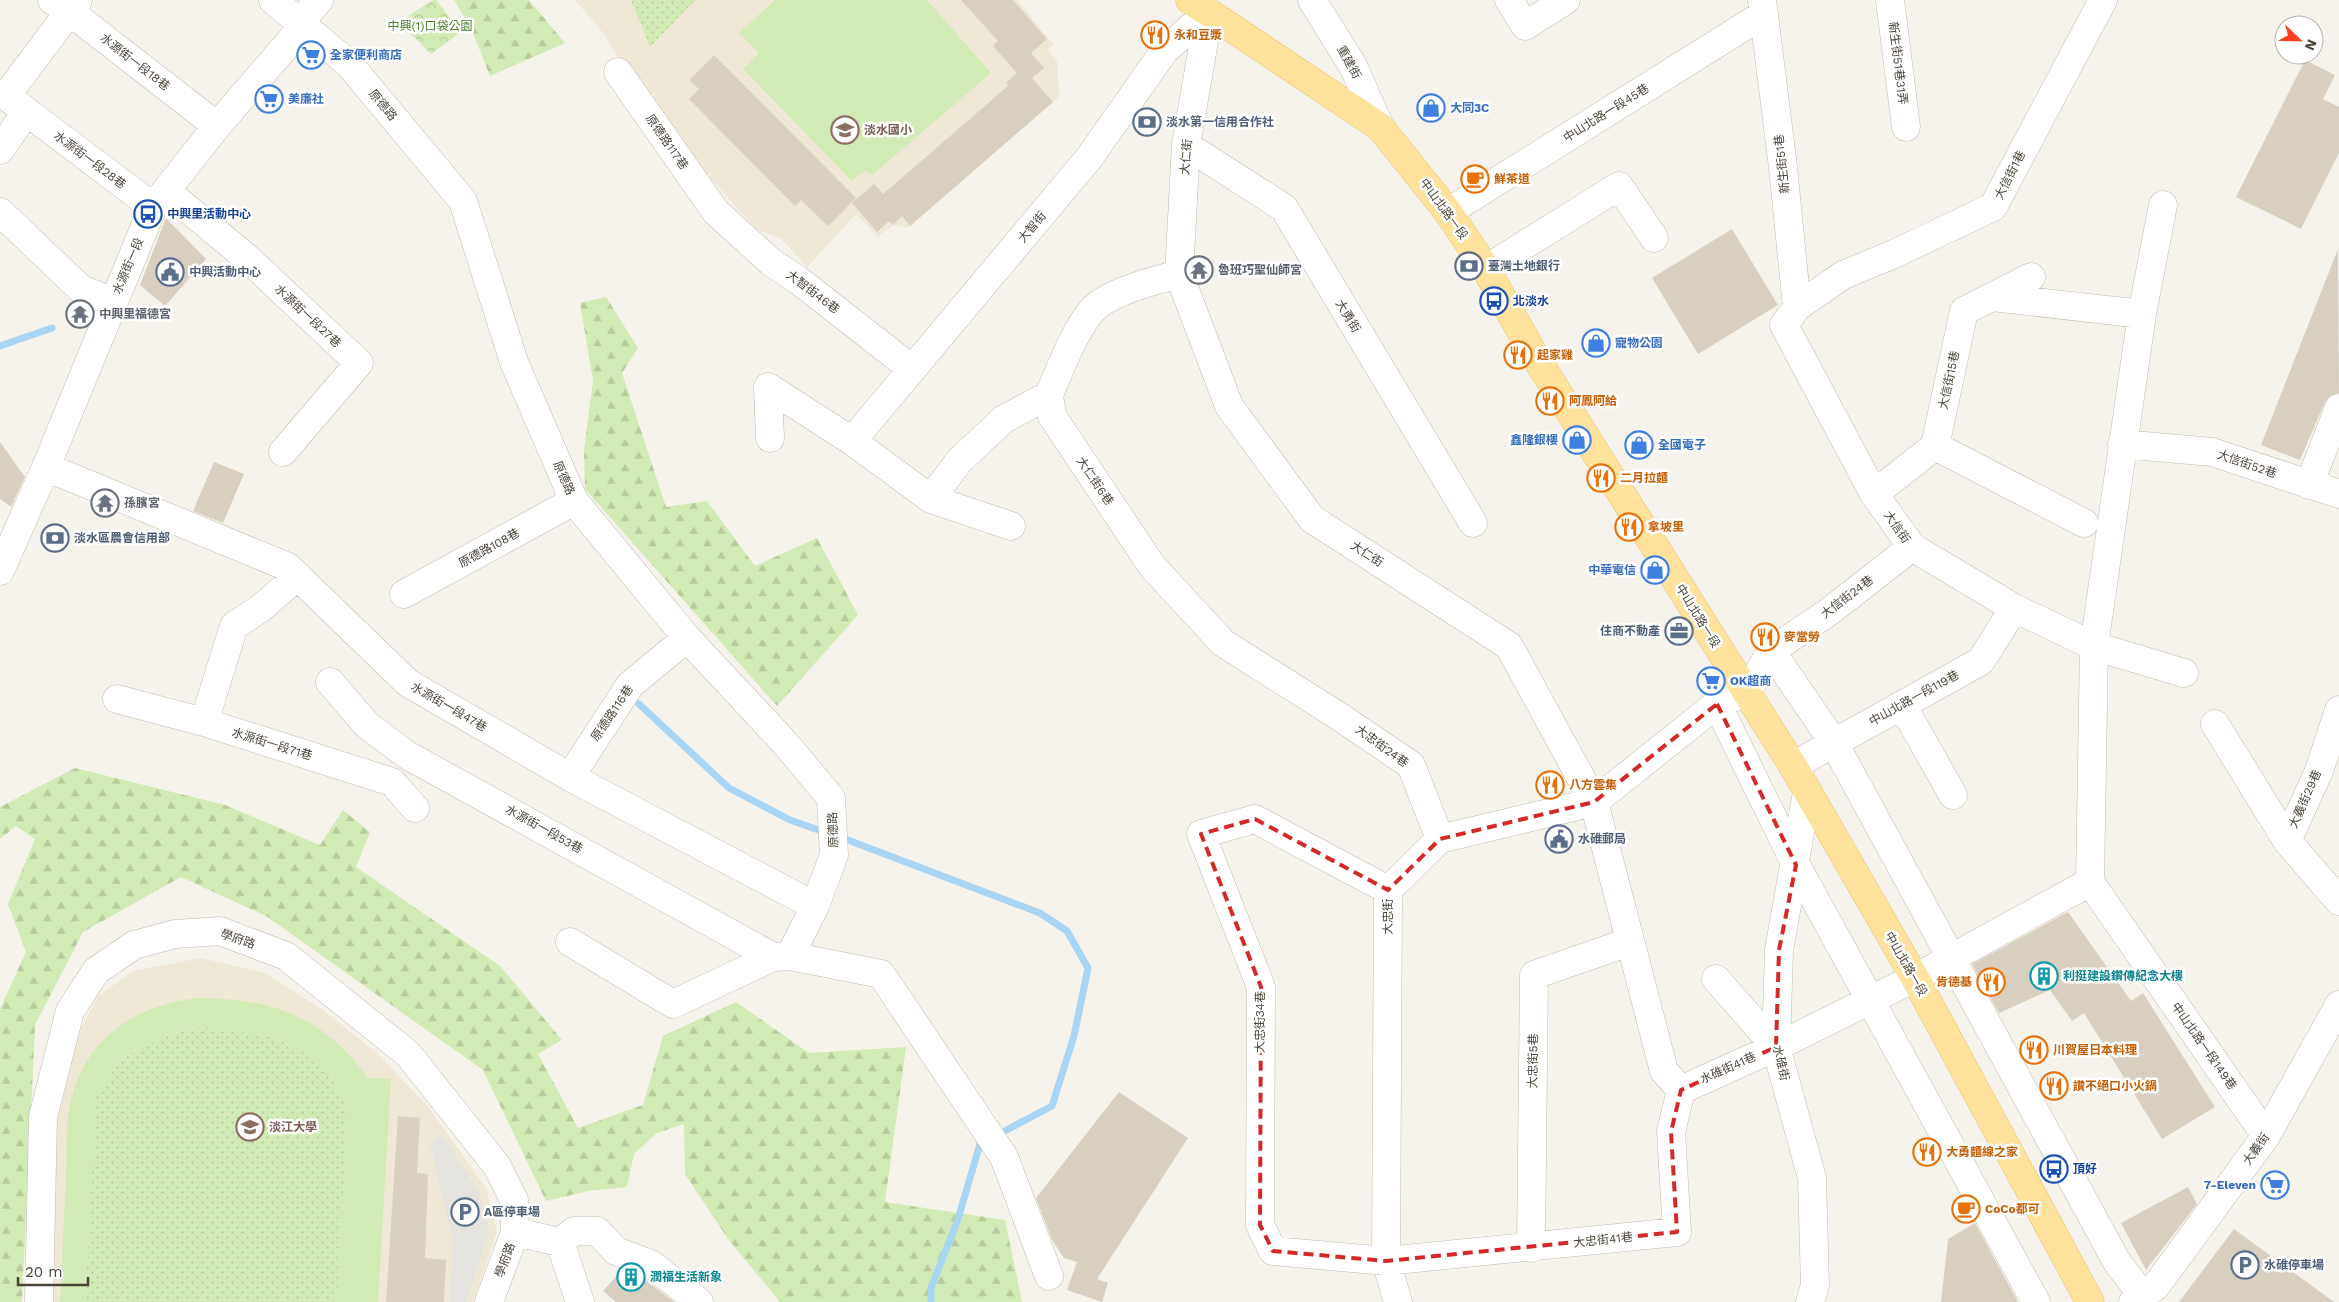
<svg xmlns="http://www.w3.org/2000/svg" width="2339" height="1302" viewBox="0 0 2339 1302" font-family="'Work Sans','Noto Sans TC',sans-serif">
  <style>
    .education { fill: #efe8d6 }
    .grass { fill: url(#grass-dots) }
    .forest { fill: url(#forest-firs) }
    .park { fill: url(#park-crowns) }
    .pitch { fill: #d2eab5 }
    .parking { fill: #e5e3e0 }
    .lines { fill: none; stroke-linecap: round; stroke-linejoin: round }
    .stream { stroke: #a9d4f2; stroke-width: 7 }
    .building { fill: #d8cfc1 }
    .minor-casing { stroke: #c2bbae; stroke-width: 29 }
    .major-casing { stroke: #e6c16a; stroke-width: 29 }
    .minor { stroke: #fff; stroke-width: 28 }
    .major { stroke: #ffe39c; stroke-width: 28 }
    .marked { fill: none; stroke: #d62828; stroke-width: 4; stroke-dasharray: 10 6; stroke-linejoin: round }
    .labels { text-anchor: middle; stroke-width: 5; stroke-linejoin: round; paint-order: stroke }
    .park-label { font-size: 12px; fill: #4a7f2a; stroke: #fff }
    .food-label { font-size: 12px; font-weight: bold; fill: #c56008; stroke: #fff; text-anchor: start }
    .shop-label { font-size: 12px; font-weight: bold; fill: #366cbe; stroke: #fff; text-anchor: start }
    .street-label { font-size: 12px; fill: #4b4439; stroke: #fff }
    .service-label { font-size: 12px; font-weight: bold; fill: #4e5e75; stroke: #fff; text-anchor: start }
    .education-label { font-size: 12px; font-weight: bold; fill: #785e54; stroke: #fff; text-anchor: start }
    .transit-label { font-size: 12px; font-weight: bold; fill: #164399; stroke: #fff; text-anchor: start }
    .worship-label { font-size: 12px; font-weight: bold; fill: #5b616d; stroke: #fff; text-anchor: start }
    .culture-label { font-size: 12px; font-weight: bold; fill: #0d838f; stroke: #fff; text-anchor: start }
  </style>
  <defs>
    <pattern id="grass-dots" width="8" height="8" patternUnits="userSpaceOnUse" patternTransform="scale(1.25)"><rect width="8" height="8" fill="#d2eab5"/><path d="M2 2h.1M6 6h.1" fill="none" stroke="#b6ca9c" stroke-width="1.8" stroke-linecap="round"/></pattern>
    <pattern id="forest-firs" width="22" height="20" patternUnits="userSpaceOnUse" patternTransform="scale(1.25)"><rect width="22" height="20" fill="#d2eab5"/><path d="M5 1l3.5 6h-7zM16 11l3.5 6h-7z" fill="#b6ca9c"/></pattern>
    <pattern id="park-crowns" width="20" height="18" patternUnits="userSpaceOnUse" patternTransform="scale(1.25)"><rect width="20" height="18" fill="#d2eab5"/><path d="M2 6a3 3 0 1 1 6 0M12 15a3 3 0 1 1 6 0" fill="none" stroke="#b6ca9c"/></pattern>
  </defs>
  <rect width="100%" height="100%" fill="#f6f3ec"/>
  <path class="education" d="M575 0H1017L1054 45 1048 50 1057 61 1059 97 908 228 893 225 878 237 856 214 807 267 782 239 757 230 693 159 645 101 604 34Z
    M201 958 265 973 323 1010 378 1054 429 1108 486 1188 497 1232 473 1302H48L58 1101 80 1030 98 996 133 971Z"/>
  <path class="grass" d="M631 0H695L650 47Z
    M205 1027C249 1030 304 1038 331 1077 339 1088 343 1100 348 1112L337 1302H85C88 1251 90 1201 93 1150 94 1136 92 1110 96 1098 112 1053 162 1033 205 1027Z"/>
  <path class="forest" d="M454 0H529L565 43 490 76 471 28Z
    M606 297 638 348 622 373 666 507 707 501 755 566 817 538 858 615 777 706 585 489 584 449 593 381 580 303Z
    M75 768 225 805 320 845 343 810 370 832 356 867 500 966 562 1040 538 1054 578 1128 643 1105 663 1036 736 1002 809 1053 906 1047 885 1202 1005 1220 1022 1302H780L728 1239 685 1174 684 1124 657 1133 634 1154 627 1187 588 1191 546 1201 483 1070 266 916 181 877 83 932 35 1025 22 1302H0V1009L26 952 8 904 35 839 16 826 0 839V807Z"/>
  <path class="park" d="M433 0H436L461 32 431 54 399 22Z"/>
  <path class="pitch" d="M775 0H927L991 73 872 175 866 170 852 181 743 69 759 53 739 33Z
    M196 998C270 998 324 1016 368 1078L391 1079 378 1302H337L348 1112 340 1093 331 1076 299 1049 280 1040 261 1035 205 1027 185 1030 166 1036 132 1052 117 1064 96 1099 85 1302H60C62 1260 64 1219 66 1177 67 1154 65 1127 70 1105 84 1039 132 1007 196 998Z"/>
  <path class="parking" d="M442 1135 479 1193 489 1231 466 1302H449L453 1243 430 1143Z"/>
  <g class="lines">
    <path class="stream" d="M0 346 52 328
      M639 704 729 788 790 820 827 833
      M840 837 1040 913 1067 931 1088 968 1074 1036 1052 1106 997 1135
      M931 1302V1288L958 1219 980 1144 985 1141"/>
  </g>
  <path class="building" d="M961 0H1013L1047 39 1031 53 1044 68 1032 78 1053 102 910 226 902 216 893 225 889 221 877 232 852 203 874 184 883 194 1008 86 1006 83 1017 73 993 46 998 41Z
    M714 55 856 198 828 226 801 200 795 206 689 99 699 89 689 80Z
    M2305 60 2335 75 2323 99 2339 107V153L2301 229 2236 197Z
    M166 218 206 259 165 306 140 285Z
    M1732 229 1778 305 1698 354 1652 278Z
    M2338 249 2339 393 2330 396 2325 402 2300 460 2261 445Z
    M0 442 25 477 11 507 0 499Z
    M214 462 244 474 223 523 193 511Z
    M2068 912 2131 1001 2143 993 2215 1107 2162 1139 2084 1013 2072 1021 2050 990 1999 1013 1972 964Z
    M1119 1092 1188 1138 1097 1279 1108 1283 1102 1302 1067 1290 1077 1262 1064 1258 1052 1240 1036 1198Z
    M398 1116 420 1118 417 1173 428 1174 425 1258 446 1260 444 1302H386Z
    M2188 1187 2197 1204 2146 1270 2121 1223Z
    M1975 1223 2018 1302H1941L1948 1239Z
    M2234 1229 2334 1302H2179Z
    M622 1270 643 1278 674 1302H616L603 1291Z"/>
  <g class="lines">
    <g class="minor-casing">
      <path id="minor" d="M52 0 69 11 217 126
        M78 0 6 96 153 207
        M273 0 349 64 463 201 514 362 574 501 687 638 785 743 831 798 834 855 815 906 790 956 773 957 673 1004 570 942
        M1312 0 1353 66 1380 127
        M1509 0 1525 26 1566 0
        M1890 0 1906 127
        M1209 12 1186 145 1179 274 1229 406 1312 519 1509 646 1594 802 1664 1071 1681 1090
        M300 22 319 0
        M618 72 716 212 771 262 798 280 912 369
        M1186 145 1284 208 1473 523
        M0 150 26 112
        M166 191 246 257 359 363 283 452
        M2163 205 2142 314 2094 646 2184 673
        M0 212 81 289 113 302
        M1448 212 1764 14
        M1486 269 1619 186 1654 238
        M1992 297 2142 314
        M1797 307 1843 275 1894 254 1993 207 2103 0
        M768 387 852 441 931 499
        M768 387 770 438
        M1049 395C1059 372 1079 318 1099 304 1123 288 1151 282 1179 274
        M852 441 1089 158 1165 50 1209 12
        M2122 444 2212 452 2339 494
        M1935 446 2084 523
        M46 467 288 567 408 683 570 777 815 906
        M2309 485 2339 408
        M1874 494 1935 446 1964 311 2031 277
        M1011 526 931 499 959 461 1004 419 1049 395 1052 416 1152 566 1223 643 1337 715 1411 765 1440 839
        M0 571 46 467 153 207 217 126 304 25
        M404 594 574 501
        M1771 651 1834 743 2117 1262 2142 1295
        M330 682 367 725 407 755 773 957
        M117 699 204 722 392 782 415 808
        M1717 704 1796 865 2036 1302
        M1902 705 1953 795
        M2339 710 2319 771 2287 841 2339 901
        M204 722 234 626 261 608 298 576
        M2215 724 2287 841
        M1793 766 1981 661 2014 608
        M570 777 630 685 687 638
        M1807 793 1779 950 1776 1047 1812 1178 1815 1285 1810 1302
        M2090 882 2266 1136
        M1388 890 1255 819 1201 834 1261 987 1260 1225 1273 1251 1386 1261 1677 1232 1671 1132 1681 1090
        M790 956 881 974 1004 1157 1049 1276
        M1716 979 1776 1047
        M1681 1090 1776 1047 1915 978 2090 882 2094 646 2014 608 1912 547 1874 494 1784 325 1797 307 1783 167 1762 0
        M515 1232 560 1242 574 1231H597L616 1251 651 1264 699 1302
        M560 1242 580 1302
        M1531 1248 1534 975 1629 942
        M39 1302 43 1117 70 1011 96 971 134 945 175 934 220 931 286 956 408 1054 497 1166 514 1200 515 1232 489 1302
        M1398 1302 1386 1261 1388 890 1440 839 1594 802 1717 704 1747 692 1771 651 1830 611 1912 547
        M2133 1302 2156 1286 2266 1136 2339 1005"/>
    </g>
    <g class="major-casing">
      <path id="major" d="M1190 0 1380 127 1448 212 1486 269 1534 355 1793 766 1915 978 2090 1302"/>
    </g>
    <use href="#minor" class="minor"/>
    <use href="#major" class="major"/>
  </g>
  <path class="marked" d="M1717 704 1796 865 1779 950 1776 1047 1681 1090 1671 1132 1677 1232 1386 1261 1273 1251 1260 1225 1261 987 1201 834 1255 819 1388 890 1440 839 1594 802Z"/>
  <defs>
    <g id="restaurant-ring" transform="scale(1.4375)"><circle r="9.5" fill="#fff" stroke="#e8710a" stroke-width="1.5"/><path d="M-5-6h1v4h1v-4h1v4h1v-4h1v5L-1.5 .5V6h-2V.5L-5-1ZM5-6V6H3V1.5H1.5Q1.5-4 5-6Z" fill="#e8710a"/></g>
    <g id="supermarket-ring" transform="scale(1.4375)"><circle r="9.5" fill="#fff" stroke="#3f7fe0" stroke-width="1.5"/><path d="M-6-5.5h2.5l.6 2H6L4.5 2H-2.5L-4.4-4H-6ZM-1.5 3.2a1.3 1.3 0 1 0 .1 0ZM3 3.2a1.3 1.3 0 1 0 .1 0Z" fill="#3f7fe0"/></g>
    <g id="shop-ring" transform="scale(1.4375)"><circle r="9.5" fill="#fff" stroke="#3f7fe0" stroke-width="1.5"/><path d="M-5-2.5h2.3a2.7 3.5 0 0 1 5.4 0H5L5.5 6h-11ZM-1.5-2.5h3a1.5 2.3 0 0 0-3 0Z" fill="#3f7fe0"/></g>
    <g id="bank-ring" transform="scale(1.4375)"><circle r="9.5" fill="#fff" stroke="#5c6f8a" stroke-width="1.5"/><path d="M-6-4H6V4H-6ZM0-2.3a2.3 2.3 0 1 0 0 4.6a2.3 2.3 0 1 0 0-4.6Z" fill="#5c6f8a"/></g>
    <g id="school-ring" transform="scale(1.4375)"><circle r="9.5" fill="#fff" stroke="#8d6e63" stroke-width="1.5"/><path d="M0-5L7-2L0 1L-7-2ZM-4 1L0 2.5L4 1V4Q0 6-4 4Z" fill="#8d6e63"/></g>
    <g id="cafe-ring" transform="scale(1.4375)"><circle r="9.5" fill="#fff" stroke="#e8710a" stroke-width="1.5"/><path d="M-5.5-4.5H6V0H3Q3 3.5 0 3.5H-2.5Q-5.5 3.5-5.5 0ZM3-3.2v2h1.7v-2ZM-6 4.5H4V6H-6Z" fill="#e8710a"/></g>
    <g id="bus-ring" transform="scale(1.4375)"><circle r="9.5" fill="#fff" stroke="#1a4fb4" stroke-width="1.5"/><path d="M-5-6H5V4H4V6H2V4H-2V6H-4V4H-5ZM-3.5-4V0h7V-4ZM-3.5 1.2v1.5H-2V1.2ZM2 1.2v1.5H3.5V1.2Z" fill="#1a4fb4"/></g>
    <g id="temple-ring" transform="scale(1.4375)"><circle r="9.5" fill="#fff" stroke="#6b7280" stroke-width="1.5"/><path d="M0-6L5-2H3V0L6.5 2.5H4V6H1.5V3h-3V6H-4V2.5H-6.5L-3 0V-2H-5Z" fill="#6b7280"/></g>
    <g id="civic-ring" transform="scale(1.4375)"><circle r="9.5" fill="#fff" stroke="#5c6f8a" stroke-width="1.5"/><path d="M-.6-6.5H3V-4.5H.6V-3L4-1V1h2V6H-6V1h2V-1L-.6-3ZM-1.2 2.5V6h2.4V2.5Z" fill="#5c6f8a"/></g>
    <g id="office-ring" transform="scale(1.4375)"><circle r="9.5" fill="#fff" stroke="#5c6f8a" stroke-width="1.5"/><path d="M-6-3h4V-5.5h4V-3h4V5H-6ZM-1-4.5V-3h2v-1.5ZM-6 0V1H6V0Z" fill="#5c6f8a"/></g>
    <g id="building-ring" transform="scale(1.4375)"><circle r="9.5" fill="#fff" stroke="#0f9aa8" stroke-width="1.5"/><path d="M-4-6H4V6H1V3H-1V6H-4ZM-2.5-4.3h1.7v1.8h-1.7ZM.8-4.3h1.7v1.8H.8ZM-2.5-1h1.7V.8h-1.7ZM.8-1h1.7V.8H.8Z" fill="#0f9aa8"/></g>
    <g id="university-ring" transform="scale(1.4375)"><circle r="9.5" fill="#fff" stroke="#8d6e63" stroke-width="1.5"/><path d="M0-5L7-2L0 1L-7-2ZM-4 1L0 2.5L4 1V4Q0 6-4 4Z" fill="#8d6e63"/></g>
    <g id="parking-ring" transform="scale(1.4375)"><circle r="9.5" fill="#fff" stroke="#5c6f8a" stroke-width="1.5"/><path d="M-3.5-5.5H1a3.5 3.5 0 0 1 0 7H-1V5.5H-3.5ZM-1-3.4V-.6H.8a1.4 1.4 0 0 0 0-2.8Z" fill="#5c6f8a"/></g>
  </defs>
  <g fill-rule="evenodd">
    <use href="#restaurant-ring" x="1155" y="35"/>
    <use href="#supermarket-ring" x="311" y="55"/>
    <use href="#supermarket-ring" x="269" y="99"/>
    <use href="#shop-ring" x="1431" y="108"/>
    <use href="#bank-ring" x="1147" y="122"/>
    <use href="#school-ring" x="845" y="130"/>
    <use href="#cafe-ring" x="1475" y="179"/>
    <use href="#bus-ring" x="148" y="214"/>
    <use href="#bank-ring" x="1469" y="266"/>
    <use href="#temple-ring" x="1199" y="270"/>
    <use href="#civic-ring" x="170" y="272"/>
    <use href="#bus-ring" x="1494" y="301"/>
    <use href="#temple-ring" x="80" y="314"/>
    <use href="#shop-ring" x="1596" y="343"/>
    <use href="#restaurant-ring" x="1518" y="355"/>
    <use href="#restaurant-ring" x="1550" y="401"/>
    <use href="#shop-ring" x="1577" y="440"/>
    <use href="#shop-ring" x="1639" y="445"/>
    <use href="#restaurant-ring" x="1601" y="478"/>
    <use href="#temple-ring" x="105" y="503"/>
    <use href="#restaurant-ring" x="1629" y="527"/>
    <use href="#bank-ring" x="55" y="538"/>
    <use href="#shop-ring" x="1655" y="570"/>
    <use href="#office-ring" x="1679" y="631"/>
    <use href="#restaurant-ring" x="1765" y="637"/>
    <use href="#supermarket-ring" x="1711" y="681"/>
    <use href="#restaurant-ring" x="1550" y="785"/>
    <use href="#civic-ring" x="1559" y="839"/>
    <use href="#building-ring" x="2044" y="976"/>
    <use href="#restaurant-ring" x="1991" y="982"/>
    <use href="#restaurant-ring" x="2034" y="1050"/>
    <use href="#restaurant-ring" x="2054" y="1086"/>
    <use href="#university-ring" x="250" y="1127"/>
    <use href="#restaurant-ring" x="1927" y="1152"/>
    <use href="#bus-ring" x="2054" y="1169"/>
    <use href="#supermarket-ring" x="2275" y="1185"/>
    <use href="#cafe-ring" x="1966" y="1209"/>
    <use href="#parking-ring" x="465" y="1212"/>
    <use href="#parking-ring" x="2245" y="1265"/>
    <use href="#building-ring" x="631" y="1277"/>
  </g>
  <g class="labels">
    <g class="park-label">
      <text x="430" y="30">中興(1)口袋公園</text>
    </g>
    <g class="food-label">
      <text x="1174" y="39">永和豆漿</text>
      <text x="1494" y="183">鮮茶道</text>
      <text x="1537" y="359">起家雞</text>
      <text x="1569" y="405">阿鳳阿給</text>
      <text x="1620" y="482">二月拉麵</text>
      <text x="1648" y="531">拿坡里</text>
      <text x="1784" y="641">麥當勞</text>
      <text x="1569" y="789">八方雲集</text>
      <text x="1972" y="986" text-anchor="end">肯德基</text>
      <text x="2053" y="1054">川賀屋日本料理</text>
      <text x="2073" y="1090">讚不絕口小火鍋</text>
      <text x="1946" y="1156">大勇麵線之家</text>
      <text x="1985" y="1213">CoCo都可</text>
    </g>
    <g class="shop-label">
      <text x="330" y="59">全家便利商店</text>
      <text x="288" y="103">美廉社</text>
      <text x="1450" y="112">大同3C</text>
      <text x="1615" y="347">寵物公園</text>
      <text x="1558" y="444" text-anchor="end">鑫隆銀樓</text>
      <text x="1658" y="449">全國電子</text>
      <text x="1636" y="574" text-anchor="end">中華電信</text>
      <text x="1730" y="685">OK超商</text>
      <text x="2256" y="1189" text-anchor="end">7-Eleven</text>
    </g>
    <g class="street-label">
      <text transform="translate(135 62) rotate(38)" y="4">水源街一段18巷</text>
      <text transform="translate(1349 62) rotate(61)" y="4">重建街</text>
      <text transform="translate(1898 63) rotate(83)" y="4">新生街51巷31弄</text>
      <text transform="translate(383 105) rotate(50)" y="4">原德路</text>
      <text transform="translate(1606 113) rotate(-32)" y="4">中山北路一段45巷</text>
      <text transform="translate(667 142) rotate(55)" y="4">原德路117巷</text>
      <text transform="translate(1186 157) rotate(-85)" y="4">大仁街</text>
      <text transform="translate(90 160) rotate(37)" y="4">水源街一段28巷</text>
      <text transform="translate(1782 164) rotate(-96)" y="4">新生街51巷</text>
      <text transform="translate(2010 175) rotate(-63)" y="4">大信街1巷</text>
      <text transform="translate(1444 209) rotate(54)" y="4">中山北路一段</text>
      <text transform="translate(1032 227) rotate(-50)" y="4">大智街</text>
      <text transform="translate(128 266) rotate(-67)" y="4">水源街一段</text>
      <text transform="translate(813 292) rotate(37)" y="4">大智街46巷</text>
      <text transform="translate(308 316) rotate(43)" y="4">水源街一段27巷</text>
      <text transform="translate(1348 316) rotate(59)" y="4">大勇街</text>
      <text transform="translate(1949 380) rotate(-78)" y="4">大信街15巷</text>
      <text transform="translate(2247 464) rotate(19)" y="4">大信街52巷</text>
      <text transform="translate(564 478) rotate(66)" y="4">原德路</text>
      <text transform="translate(1095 481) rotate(56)" y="4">大仁街6巷</text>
      <text transform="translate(1897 527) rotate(55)" y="4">大信街</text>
      <text transform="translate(489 548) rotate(-29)" y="4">原德路108巷</text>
      <text transform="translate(1367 554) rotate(33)" y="4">大仁街</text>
      <text transform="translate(1847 597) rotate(-37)" y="4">大信街24巷</text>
      <text transform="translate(1698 616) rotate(58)" y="4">中山北路一段</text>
      <text transform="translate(1914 698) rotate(-29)" y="4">中山北路一段119巷</text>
      <text transform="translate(449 707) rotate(30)" y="4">水源街一段47巷</text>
      <text transform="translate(612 713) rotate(-56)" y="4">原德路116巷</text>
      <text transform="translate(272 744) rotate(17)" y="4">水源街一段71巷</text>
      <text transform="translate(1382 746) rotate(36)" y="4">大忠街24巷</text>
      <text transform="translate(2305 799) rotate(-66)" y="4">大義街29巷</text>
      <text transform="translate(544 829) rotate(29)" y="4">水源街一段53巷</text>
      <text transform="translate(833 830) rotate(-92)" y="4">原德路</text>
      <text transform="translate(1388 917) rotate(-90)" y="4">大忠街</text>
      <text transform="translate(238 939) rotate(19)" y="4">學府路</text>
      <text transform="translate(1906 964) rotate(60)" y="4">中山北路一段</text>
      <text transform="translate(1260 1022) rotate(-90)" y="4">大忠街34巷</text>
      <text transform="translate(2204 1046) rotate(55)" y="4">中山北路一段149巷</text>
      <text transform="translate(1533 1061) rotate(-89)" y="4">大忠街5巷</text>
      <text transform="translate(1781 1063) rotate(77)" y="4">水碓街</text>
      <text transform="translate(1728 1068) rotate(-24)" y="4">水碓街41巷</text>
      <text transform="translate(2256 1149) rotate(-55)" y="4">大義街</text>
      <text transform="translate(1603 1240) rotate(-6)" y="4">大忠街41巷</text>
      <text transform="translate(505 1260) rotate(-70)" y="4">學府路</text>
    </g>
    <g class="service-label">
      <text x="1166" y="126">淡水第一信用合作社</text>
      <text x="1488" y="270">臺灣土地銀行</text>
      <text x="189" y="276">中興活動中心</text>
      <text x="74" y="542">淡水區農會信用部</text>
      <text x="1660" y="635" text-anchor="end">住商不動產</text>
      <text x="1578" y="843">水碓郵局</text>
      <text x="484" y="1216">A區停車場</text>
      <text x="2264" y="1269">水碓停車場</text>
    </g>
    <g class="education-label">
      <text x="864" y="134">淡水國小</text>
      <text x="269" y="1131">淡江大學</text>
    </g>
    <g class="transit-label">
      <text x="167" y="218">中興里活動中心</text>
      <text x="1513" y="305">北淡水</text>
      <text x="2073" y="1173">頂好</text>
    </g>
    <g class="worship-label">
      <text x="1218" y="274">魯班巧聖仙師宮</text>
      <text x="99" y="318">中興里福德宮</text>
      <text x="124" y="507">孫臏宮</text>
    </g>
    <g class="culture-label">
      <text x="2063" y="980">利挺建設鑽傳紀念大樓</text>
      <text x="650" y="1281">潤福生活新象</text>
    </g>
  </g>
  <g transform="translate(2299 40) rotate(113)"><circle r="24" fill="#ffffff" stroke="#b7b4b0"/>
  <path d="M0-4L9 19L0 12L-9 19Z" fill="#fc3f1d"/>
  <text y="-8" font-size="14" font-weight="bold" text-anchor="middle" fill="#4b4439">N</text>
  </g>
  <path d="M18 1277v8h70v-8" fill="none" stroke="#4b4439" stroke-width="2.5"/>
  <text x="25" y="1277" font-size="15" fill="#4b4439" stroke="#ffffff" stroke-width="4" paint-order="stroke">20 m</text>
</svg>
